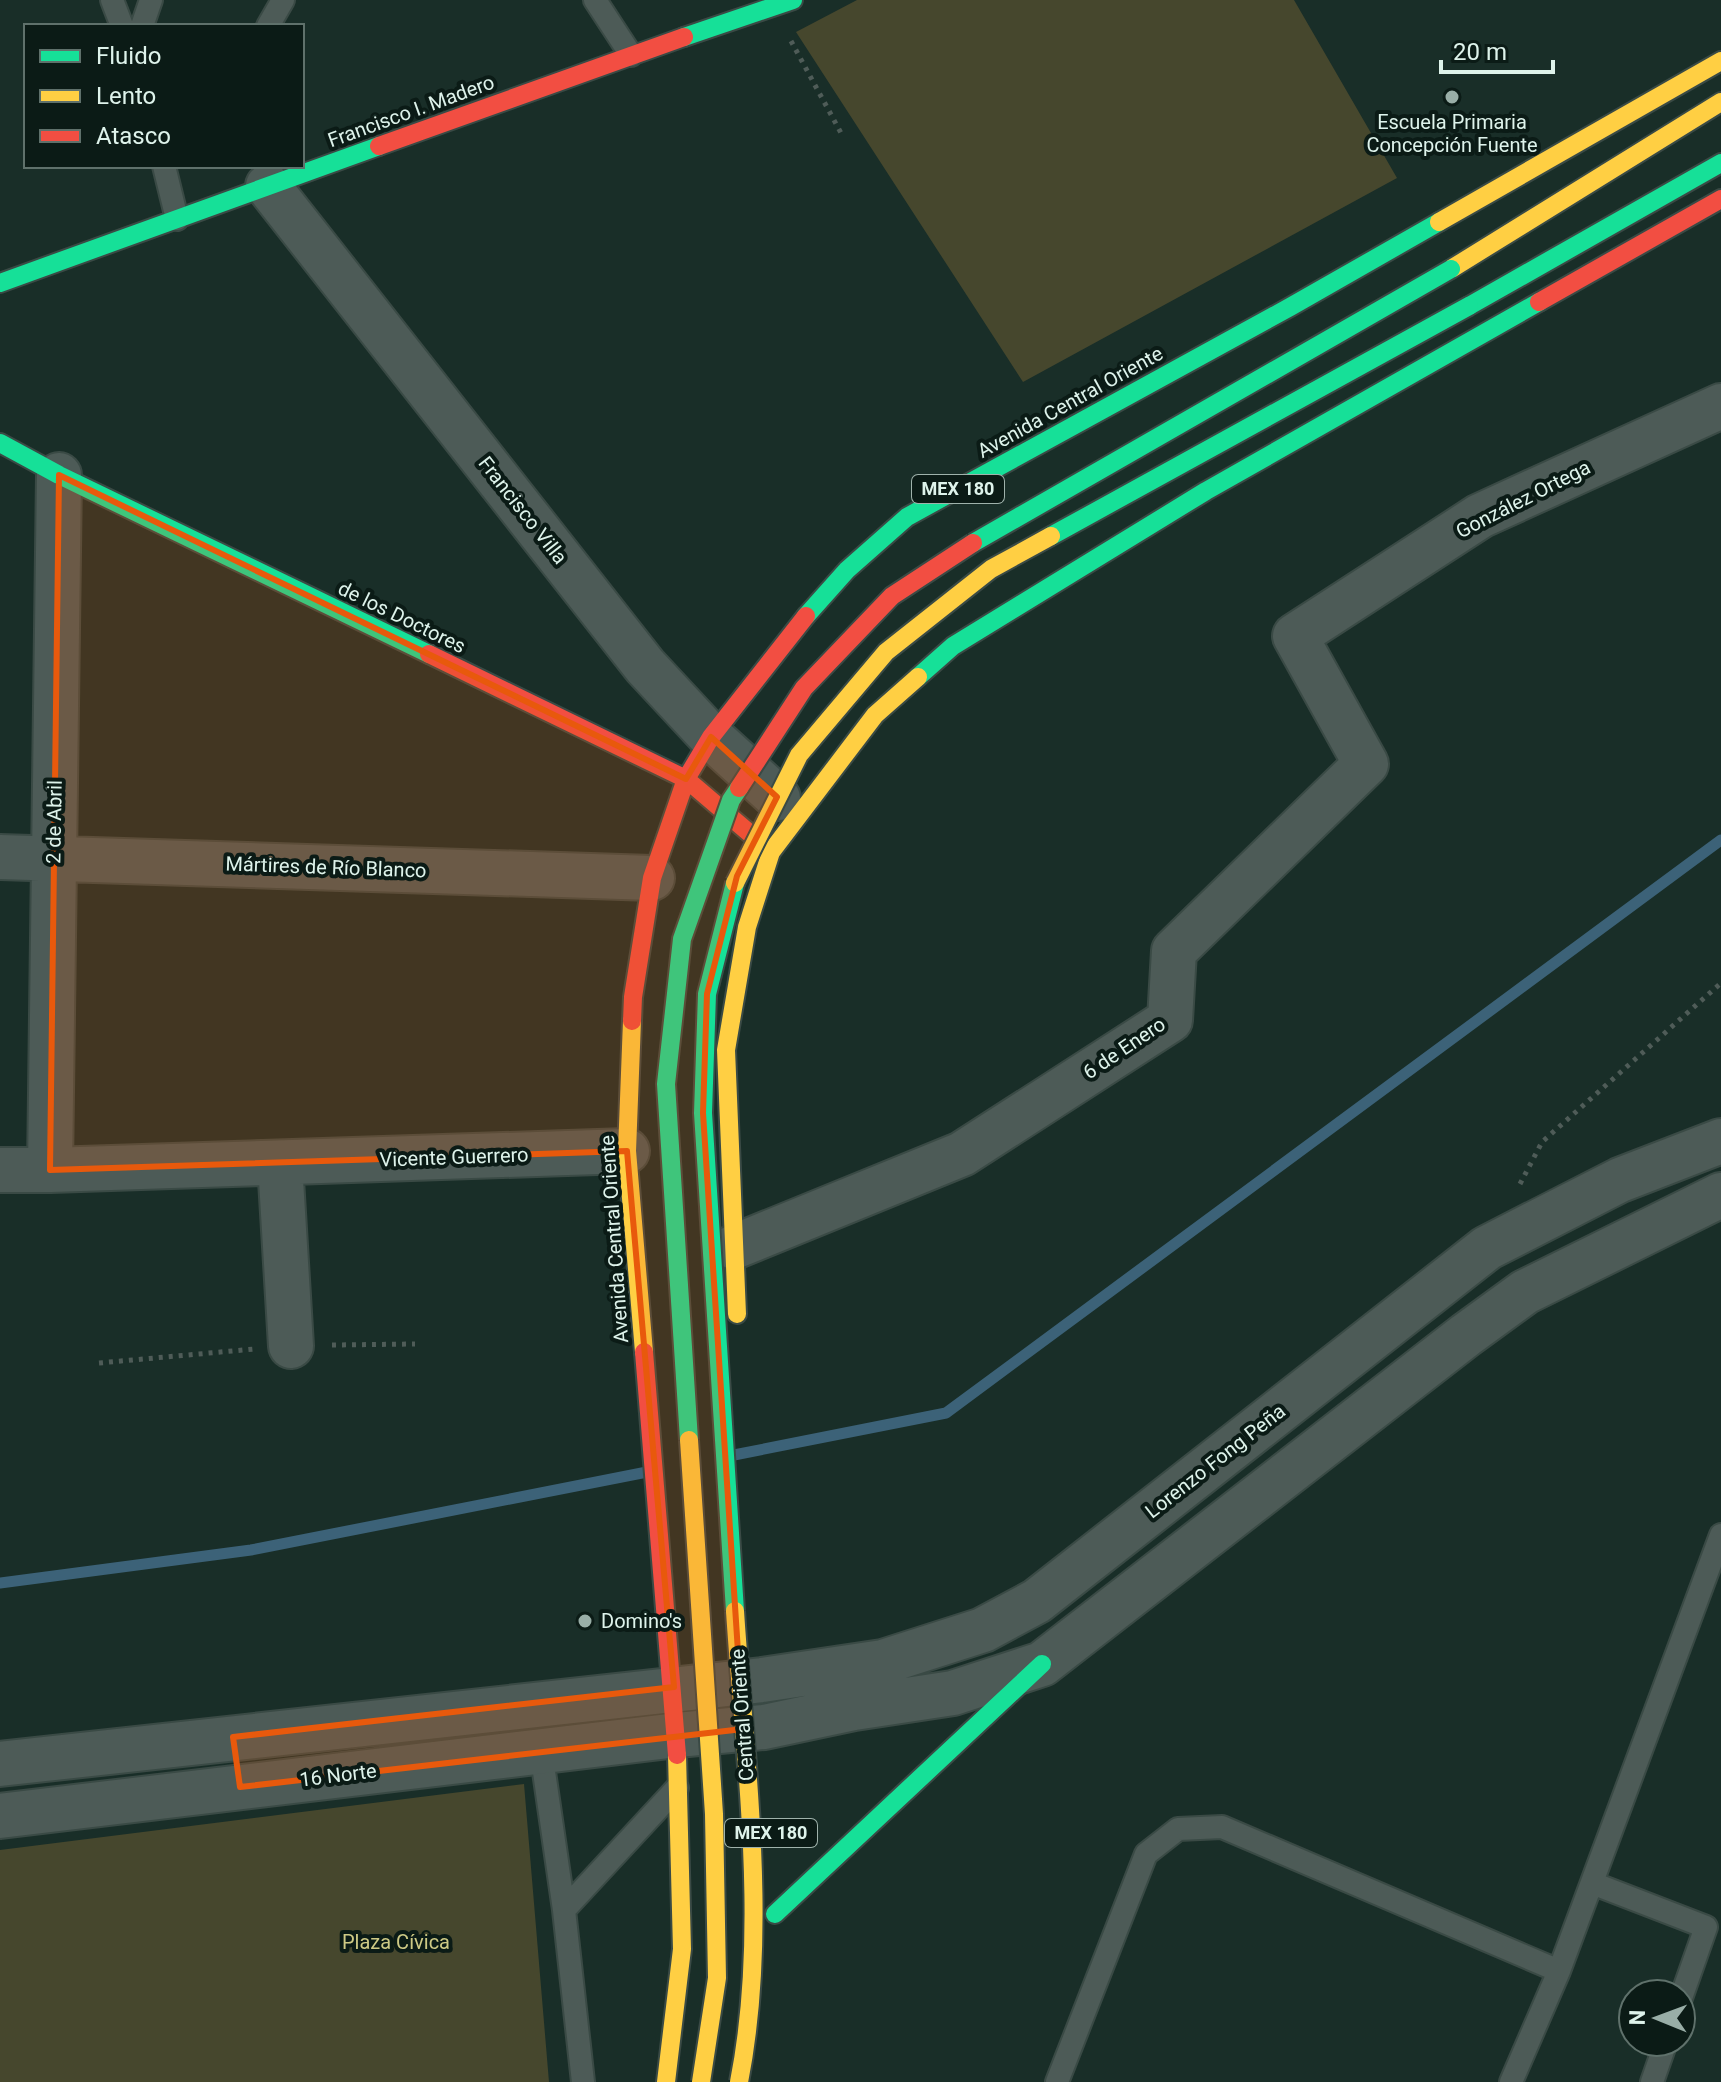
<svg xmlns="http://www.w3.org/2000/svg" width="1721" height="2082" viewBox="0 0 1721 2082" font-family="Roboto,sans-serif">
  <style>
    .green { fill: #46472d }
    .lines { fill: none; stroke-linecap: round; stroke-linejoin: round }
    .stream { stroke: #3c6278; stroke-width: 11 }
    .lane-casing { stroke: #3a4a45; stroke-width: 26 }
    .street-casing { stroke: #3a4a45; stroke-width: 48 }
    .fast-casing { stroke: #3a4a45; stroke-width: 22 }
    .slow-casing { stroke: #3a4a45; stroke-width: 22 }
    .jam-casing { stroke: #3a4a45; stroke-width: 22 }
    .path { stroke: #4f5c58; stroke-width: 5; stroke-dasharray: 4 6; stroke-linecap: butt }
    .lane { stroke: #4d5b57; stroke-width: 22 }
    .street { stroke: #4d5b57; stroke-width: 44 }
    .fast { stroke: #16e098; stroke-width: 18 }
    .slow { stroke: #ffcf43; stroke-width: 18 }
    .jam { stroke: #f24e42; stroke-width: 18 }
    .fast-bridge-casing { stroke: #3a4a45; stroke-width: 22; stroke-linecap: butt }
    .slow-bridge-casing { stroke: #3a4a45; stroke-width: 22; stroke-linecap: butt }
    .jam-bridge-casing { stroke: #3a4a45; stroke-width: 22; stroke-linecap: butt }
    .fast-bridge { stroke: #16e098; stroke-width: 18 }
    .slow-bridge { stroke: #ffcf43; stroke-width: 18 }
    .jam-bridge { stroke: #f24e42; stroke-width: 18 }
    .marked { fill: #e8590c; fill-opacity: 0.2; stroke: #e8590c; stroke-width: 6; stroke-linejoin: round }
    .poi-dot { fill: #99aea7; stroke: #0b1b16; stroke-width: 3 }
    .labels { text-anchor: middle; stroke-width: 8; stroke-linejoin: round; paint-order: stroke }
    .shield { fill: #0b1b16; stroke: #9fb2ab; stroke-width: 2 }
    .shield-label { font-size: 18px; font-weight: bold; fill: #def3eb }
    .street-label { font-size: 20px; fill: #def3eb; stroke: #0b1b16 }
    .poi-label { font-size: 20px; fill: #def3eb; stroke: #0b1b16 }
    .park-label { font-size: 20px; fill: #ceca85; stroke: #0b1b16 }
  </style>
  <rect width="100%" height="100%" fill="#192e28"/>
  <path class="green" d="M857 0H1294L1397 178 1023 382 796 32Z
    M524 1784 549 2082H0V1850Z"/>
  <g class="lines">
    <path class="stream" d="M734 1455 946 1413 1721 840
      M0 1583 251 1550 647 1472"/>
    <g class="lane-casing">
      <path id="lane" d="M112 0 122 26
        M595 0 631 55
        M142 26 151 0
        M268 26 283 0
        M164 166 177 219
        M541 1751 564 1910 583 2082
        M1592 1883 1706 1927 1681 1998
        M564 1910 677 1788
        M1057 2082 1146 1854 1178 1829 1222 1827 1559 1971
        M1511 2082 1559 1971 1721 1535
        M1652 2082 1666 2042"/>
    </g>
    <g class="street-casing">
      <path id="street" d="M268 186 645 666 711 737 778 798
        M0 857 652 878
        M280 1163 291 1346
        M0 1170H50L627 1151
        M50 1170 59 475
        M734 1247 962 1154 1170 1020 1174 951 1366 764 1295 636 1480 516 1721 406
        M0 1764 762 1680 883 1662 983 1630 1037 1601 1487 1248 1620 1180 1721 1141
        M0 1816 677 1735 764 1727 854 1708 953 1693 1042 1664 1466 1335 1525 1292 1721 1195"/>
    </g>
    <g class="fast-casing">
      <path id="fast" d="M684 37 793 0
        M0 283 379 146
        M1469 306 1721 163
        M0 443 59 475 429 654
        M806 616 847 570 907 517 1290 307 1439 222
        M918 677 953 646 1206 491 1539 302
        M775 1914 1042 1664"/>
    </g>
    <g class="slow-casing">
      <path id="slow" d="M1439 222 1721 61
        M1451 269 1721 102
        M632 1021 627 1151 644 1352
        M737 1314 726 1050 747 927 771 852 875 715 918 677
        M666 2082 682 1949 677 1755"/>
    </g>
    <g class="jam-casing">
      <path id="jam" d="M379 146 684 37
        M1539 302 1721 199
        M429 654 686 779 754 837
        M632 1021 633 997 652 878 686 779 711 737 806 616
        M644 1352 677 1755"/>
    </g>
    <path class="path" d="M791 41 841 133
      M1520 1184 1542 1142 1721 983
      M332 1345 415 1344
      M99 1363 254 1349"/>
    <use href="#lane" class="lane"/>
    <use href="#street" class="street"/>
    <use href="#fast" class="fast"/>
    <use href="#slow" class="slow"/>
    <use href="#jam" class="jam"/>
    <g class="fast-bridge-casing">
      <path id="fast-bridge" d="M1051 536 1469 306
        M973 543 1451 269
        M735 883 707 994 703 1113 735 1611
        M689 1440 666 1084 682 939 731 800 739 788"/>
    </g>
    <g class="slow-bridge-casing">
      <path id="slow-bridge" d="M735 883 799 755 886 652 991 569 1051 536
        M689 1440 714 1814 717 1978 701 2082
        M735 1611C745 1764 769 1931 739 2082"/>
    </g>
    <g class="jam-bridge-casing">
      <path id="jam-bridge" d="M739 788 804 688 892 596 973 543"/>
    </g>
    <use href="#fast-bridge" class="fast-bridge"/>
    <use href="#slow-bridge" class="slow-bridge"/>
    <use href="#jam-bridge" class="jam-bridge"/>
  </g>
  <path class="marked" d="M59 475 686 779 711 737 777 797 737 876 707 994 703 1113 743 1729 240 1787 233 1737 674 1687 627 1151 50 1170Z"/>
  <g class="poi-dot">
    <circle cx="1452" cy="97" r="8"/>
    <circle cx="585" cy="1621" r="8"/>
  </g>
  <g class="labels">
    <g class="shield">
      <rect x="912" y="475" width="92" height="28" rx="6"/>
      <rect x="725" y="1819" width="92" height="28" rx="6"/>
    </g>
    <g class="shield-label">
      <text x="958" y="495">MEX 180</text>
      <text x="771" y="1839">MEX 180</text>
    </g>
    <g class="street-label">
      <text transform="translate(411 111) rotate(-20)" y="7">Francisco I. Madero</text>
      <text transform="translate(1070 402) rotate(-29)" y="7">Avenida Central Oriente</text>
      <text transform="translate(1523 499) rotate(-27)" y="7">González Ortega</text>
      <text transform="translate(523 510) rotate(52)" y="7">Francisco Villa</text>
      <text transform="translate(402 617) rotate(26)" y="7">de los Doctores</text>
      <text transform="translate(54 822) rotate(-89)" y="7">2 de Abril</text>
      <text transform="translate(326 867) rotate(2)" y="7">Mártires de Río Blanco</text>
      <text transform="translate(1124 1048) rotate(-34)" y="7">6 de Enero</text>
      <text transform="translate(454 1157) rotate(-2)" y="7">Vicente Guerrero</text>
      <text transform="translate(614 1239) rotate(-94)" y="7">Avenida Central Oriente</text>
      <text transform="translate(1215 1461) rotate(-38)" y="7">Lorenzo Fong Peña</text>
      <text transform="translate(742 1715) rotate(-94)" y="7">Central Oriente</text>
      <text transform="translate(338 1775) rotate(-7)" y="7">16 Norte</text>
    </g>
    <g class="poi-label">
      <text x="1452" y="129">Escuela Primaria<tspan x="1452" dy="23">Concepción Fuente</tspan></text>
      <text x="601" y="1628" text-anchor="start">Domino's</text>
    </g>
    <g class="park-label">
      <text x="396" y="1949">Plaza Cívica</text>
    </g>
  </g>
  <rect x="24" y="24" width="280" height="144" fill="#0b1b16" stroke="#5f716b" stroke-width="2"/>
  <rect x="40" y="50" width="40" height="12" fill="#16e098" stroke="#5f716b" stroke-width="2"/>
  <text x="96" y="64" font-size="24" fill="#def3eb">Fluido</text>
  <rect x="40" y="90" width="40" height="12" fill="#ffcf43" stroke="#5f716b" stroke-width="2"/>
  <text x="96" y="104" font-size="24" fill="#def3eb">Lento</text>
  <rect x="40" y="130" width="40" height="12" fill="#f24e42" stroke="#5f716b" stroke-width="2"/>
  <text x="96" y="144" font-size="24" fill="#def3eb">Atasco</text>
  <g transform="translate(1657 2018) rotate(271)"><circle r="38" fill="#0b1b16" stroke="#5f716b" stroke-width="2"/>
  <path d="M0-6L14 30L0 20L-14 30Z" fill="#99aea7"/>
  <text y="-12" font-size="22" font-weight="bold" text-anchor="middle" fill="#def3eb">N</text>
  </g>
  <path d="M1441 60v12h112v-12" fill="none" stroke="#def3eb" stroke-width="4"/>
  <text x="1453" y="60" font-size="24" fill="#def3eb" stroke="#0b1b16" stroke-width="6" paint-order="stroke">20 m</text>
</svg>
